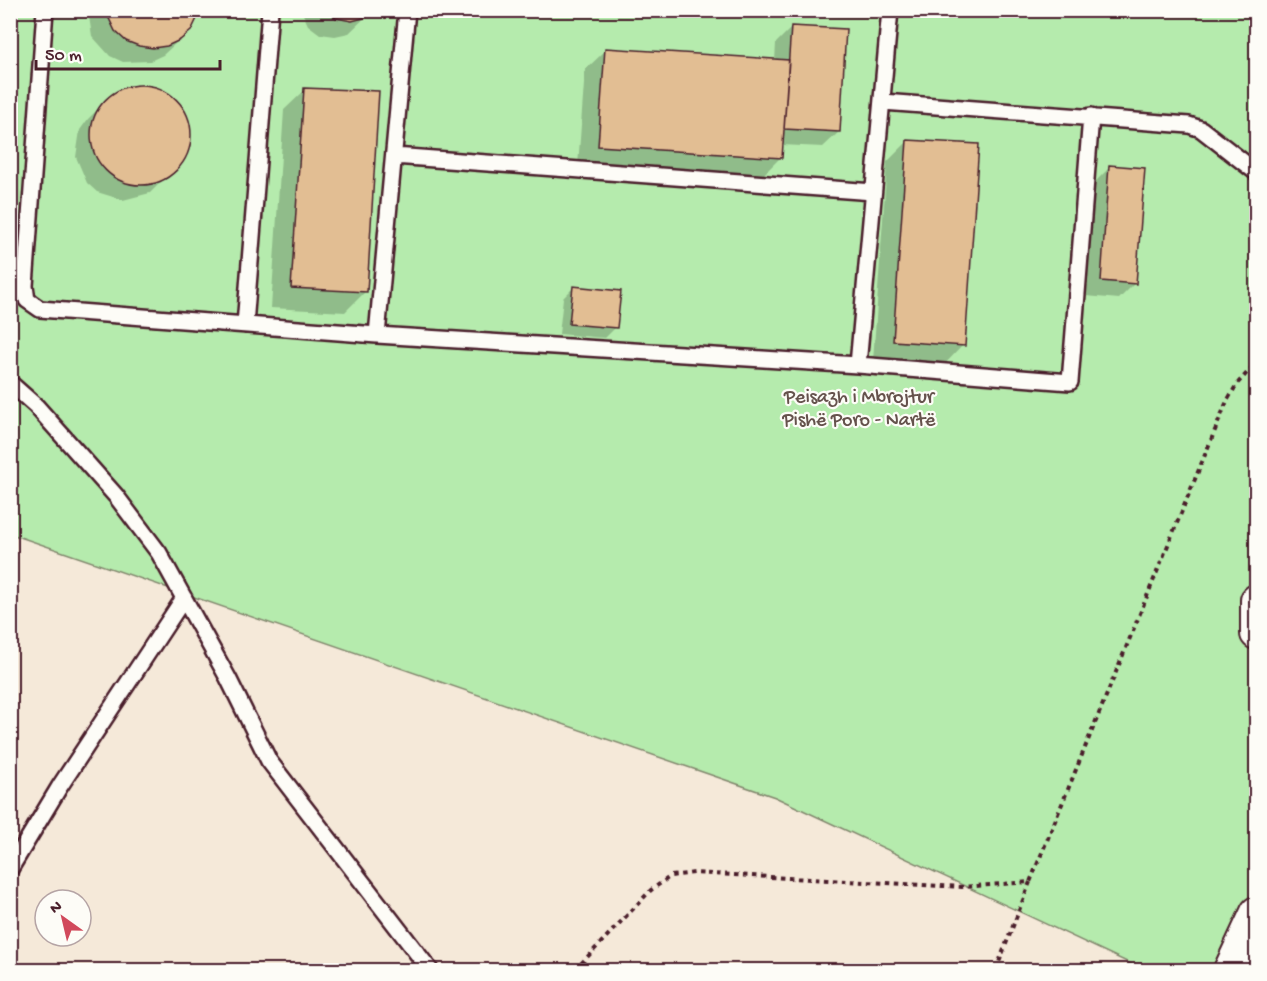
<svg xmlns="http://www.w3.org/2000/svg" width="1267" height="981" viewBox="0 0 1267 981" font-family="'Gochi Hand',sans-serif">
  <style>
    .green { fill: #b5ebad; stroke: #80856c; stroke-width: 1.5 }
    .shadow { fill: #0003 }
    .building { fill: #e2be93; stroke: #4a1f2b; stroke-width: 1.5 }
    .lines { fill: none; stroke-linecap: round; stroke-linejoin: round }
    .lane-casing { stroke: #4a1f2b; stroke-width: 20 }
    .street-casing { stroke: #4a1f2b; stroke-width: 34 }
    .path { stroke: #4a1f2b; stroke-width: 4; stroke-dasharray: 4.5 4.5; stroke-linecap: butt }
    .lane { stroke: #fdfcf7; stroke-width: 15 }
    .street { stroke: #fdfcf7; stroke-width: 30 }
    .labels { text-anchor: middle; stroke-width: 4.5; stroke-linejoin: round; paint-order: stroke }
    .park-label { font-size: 20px; fill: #65524c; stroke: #fdfcf7 }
  </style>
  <rect width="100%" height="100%" fill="#f5e9d9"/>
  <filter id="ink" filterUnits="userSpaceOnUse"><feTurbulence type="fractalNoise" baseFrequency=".0167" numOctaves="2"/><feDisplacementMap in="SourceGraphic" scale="12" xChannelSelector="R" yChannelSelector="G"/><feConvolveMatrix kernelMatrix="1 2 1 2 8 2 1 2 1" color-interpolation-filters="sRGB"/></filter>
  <g filter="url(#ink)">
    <path class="green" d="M11 11H1256V970H1144L775 797 11 534Z"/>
    <path class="shadow" d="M88 10H198L190 30 163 55 150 61 123 62 110 56 92 36Z
      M301 10H373L349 33 335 36 320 34 308 25Z
      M792 27 839 132 823 147 781 145V157L760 178 578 166 585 70 606 50 775 61 776 43Z
      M128 88H156L168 94 178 103 189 128 185 155 167 176 150 193 123 200 97 192 87 183 76 157 80 130 88 119 105 102Z
      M305 90 366 291 345 312 271 308 284 110Z
      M908 141 963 345 943 366 873 361 887 162Z
      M1110 167 1135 283 1119 299 1086 296 1094 183Z
      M574 287 615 328 605 338 559 334 563 298Z"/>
    <path class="building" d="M105 10H201L191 31 180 40 167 46 153 48 139 46 126 41 115 31Z
      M326 10H374L367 17 352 21 336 18Z
      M791 26 846 29 840 132 784 129Z
      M605 48 789 60 782 158 598 146Z
      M91 135a50 50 0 1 1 100 0a50 50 0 1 1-100 0Z
      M304 88 379 91 367 292 291 288Z
      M907 140 979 144 965 346 893 341Z
      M1109 165 1145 168 1136 284 1101 281Z
      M573 286 621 291 617 328 569 324Z"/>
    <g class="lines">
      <g class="lane-casing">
        <path id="lane" d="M45 10 25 286 27 300 40 309 377 335 858 365 890 10
          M883 102 1189 125 1201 129 1256 172
          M394 156 873 192
          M245 325 270 10
          M377 335 407 10
          M858 365 1070 382 1091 116
          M10 383 36 406 116 496 159 553 228 678 269 761 430 970
          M10 869 60 786 184 598"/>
      </g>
      <g class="street-casing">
        <path id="street" d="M1256 600V634
          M1229 970 1256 912"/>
      </g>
      <path class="path" d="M575 970 651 890 671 876 694 873 962 887 1030 882 1227 401 1237 384 1256 363
        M996 970 1030 882"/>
      <use href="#lane" class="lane"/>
      <use href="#street" class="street"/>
    </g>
  </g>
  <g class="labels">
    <g class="park-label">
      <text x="859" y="402">Peisazh i Mbrojtur<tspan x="859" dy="23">Pishë Poro - Nartë</tspan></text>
    </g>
  </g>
  <rect width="1267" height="981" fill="none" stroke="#fdfcf7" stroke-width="36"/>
  <rect x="18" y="18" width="1231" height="945" fill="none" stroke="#4a1f2b" stroke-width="2" filter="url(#ink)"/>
  <g transform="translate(63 918) rotate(326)"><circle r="28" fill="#fdfcf7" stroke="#b5a4a5" stroke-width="1.5"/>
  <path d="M0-4.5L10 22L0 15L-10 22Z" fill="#d1495b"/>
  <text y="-9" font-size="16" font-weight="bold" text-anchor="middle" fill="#4a1f2b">N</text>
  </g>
  <path d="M36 60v9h184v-9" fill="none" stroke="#4a1f2b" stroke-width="3"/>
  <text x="45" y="60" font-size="18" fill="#4a1f2b" stroke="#fdfcf7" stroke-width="4.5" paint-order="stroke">50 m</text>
</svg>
